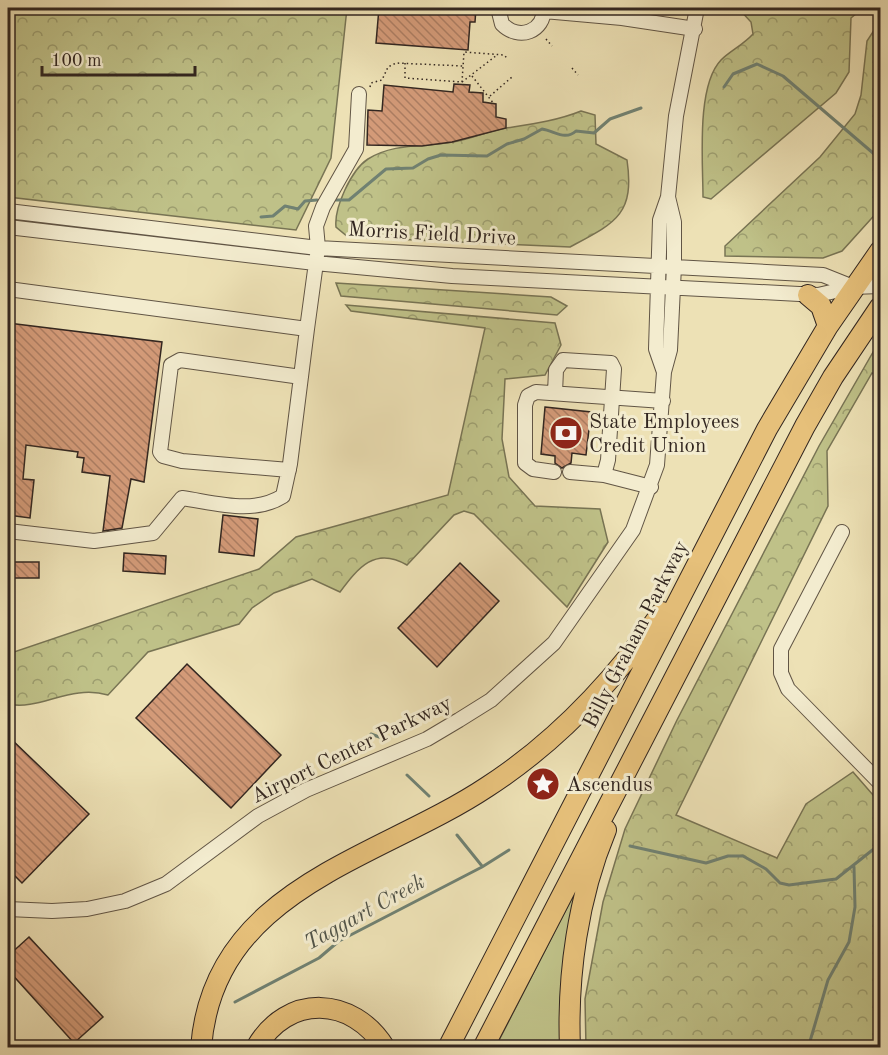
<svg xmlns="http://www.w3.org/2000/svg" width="888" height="1055" viewBox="0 0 888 1055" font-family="'Old Standard TT',serif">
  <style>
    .grass { fill: #bfc188; stroke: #787454; stroke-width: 1.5 }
    .forest { fill: url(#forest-crowns); stroke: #787454; stroke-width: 1.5 }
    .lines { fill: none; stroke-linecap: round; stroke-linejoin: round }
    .stream { stroke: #708172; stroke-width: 3 }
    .building { fill: url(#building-back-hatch); stroke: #322620; stroke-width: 1.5 }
    .minor-casing { stroke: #615545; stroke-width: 16 }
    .highway-casing { stroke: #322620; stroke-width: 22 }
    .path { stroke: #322620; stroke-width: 1.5; stroke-dasharray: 1.5 3; stroke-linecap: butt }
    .minor { stroke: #f3eccf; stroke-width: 14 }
    .highway { stroke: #e6c07a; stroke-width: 20 }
    .labels { text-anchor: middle; stroke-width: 6; stroke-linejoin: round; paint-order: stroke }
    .street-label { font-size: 21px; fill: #322620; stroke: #f3eccf }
    .poi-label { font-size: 21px; fill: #322620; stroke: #f3eccf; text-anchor: start }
    .water-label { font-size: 22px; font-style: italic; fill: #515449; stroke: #f3eccf }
  </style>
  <defs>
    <pattern id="forest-crowns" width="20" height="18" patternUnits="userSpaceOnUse" patternTransform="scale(1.5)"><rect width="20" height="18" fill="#bfc188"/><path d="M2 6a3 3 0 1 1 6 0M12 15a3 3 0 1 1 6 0" fill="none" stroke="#9c9d6f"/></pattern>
    <pattern id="building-back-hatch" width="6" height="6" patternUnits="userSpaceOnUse" patternTransform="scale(1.5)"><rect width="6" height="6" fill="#d39a78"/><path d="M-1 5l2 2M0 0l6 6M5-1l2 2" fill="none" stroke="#ac7d62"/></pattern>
  </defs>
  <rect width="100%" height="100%" fill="#ede1b5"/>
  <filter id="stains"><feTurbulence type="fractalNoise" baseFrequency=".00333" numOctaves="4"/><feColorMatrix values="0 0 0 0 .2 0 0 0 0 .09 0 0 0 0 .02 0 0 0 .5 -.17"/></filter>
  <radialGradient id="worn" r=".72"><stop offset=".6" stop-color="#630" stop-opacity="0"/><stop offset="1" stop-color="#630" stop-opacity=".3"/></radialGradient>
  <path class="grass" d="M576 890 582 893 563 1047 495 1048Z"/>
  <path class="forest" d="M8 8H347L331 158 296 230 8 197Z
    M738 8H863L851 18 849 72 836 93 711 199 703 197C703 162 696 86 721 60 730 51 743 45 753 34L751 22Z
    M880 21V209L842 251 823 258 725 256V246L820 157 855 114 861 95 867 41Z
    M581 111 595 115 596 144 627 160C635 215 615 223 570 247L348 237 336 227C334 208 351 170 368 159 393 143 424 147 453 142 471 139 488 131 506 128 532 124 556 121 581 111Z
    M336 283 551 297 567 306 557 315 341 296Z
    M346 305 555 323 561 345 545 375 505 379 502 439 509 477 535 506 600 509 608 542 567 607 474 514 464 511 454 515 407 565C375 546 358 568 340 592L312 579 274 593 252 608 239 624 148 652 108 695C70 684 40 711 8 704V654L259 569 296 537 448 495 485 328 351 311Z
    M880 340V377L872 373 827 451 828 506 676 815 777 858 806 804 853 772 880 803V1047H586L585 999 603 902 625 829 677 720 819 446Z"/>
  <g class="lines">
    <path class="stream" d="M724 87 733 74 757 64 783 76 880 159
      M336 200H349L386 169 413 168 428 159 441 155 487 156 507 144 524 139 542 129C555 131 565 141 576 131L594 133 610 119 641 108
      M261 217 273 216 285 206 298 209 305 201 317 200
      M371 734 382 738
      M407 775 429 796
      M457 835 482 866
      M630 846 706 863 728 856H743L766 869 780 883 789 885 836 879 880 844
      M235 1002 319 958 339 941 482 867 509 850
      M808 1048 828 980 849 942 855 907 854 867"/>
  </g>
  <path class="building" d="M379 8H476L475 22H470L468 50 376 43Z
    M454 84 470 85 469 92 483 93V102L496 104V117L506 119V128L452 142 422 146 367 145 368 110 382 111 384 85 453 92Z
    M8 323 162 342 144 482 131 479 122 528 103 531 110 476 82 472 84 458 77 457 78 452 26 445 23 479 34 480 30 518 8 515Z
    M545 407 591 412 586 455 572 453 571 463 562 468 555 463V456L541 454Z
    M223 515 258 519 254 556 219 552Z
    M124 553 166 556 165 574 123 571Z
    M12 562H39V578H12Z
    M460 563 499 601 437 667 398 628Z
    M187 664 281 755 231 808 136 718Z
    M8 736 89 814 22 883 8 869Z
    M29 937 103 1017 74 1043 8 970V956Z"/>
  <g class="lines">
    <g class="minor-casing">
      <path id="minor" d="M498 8 502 24C519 41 544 32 544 8
        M544 11 622 18 695 29
        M8 211 318 248 823 275 853 287
        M8 227 315 263 452 276 818 295 853 287 880 286
        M8 289 307 329 318 248 316 226 323 207 356 149 359 94
        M664 372 656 349 660 220 668 197 676 116 697 8
        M555 393 556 370 563 360 611 363 614 369 608 460 604 475
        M289 470 182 461 163 456 160 452 171 365 180 360 301 377
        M554 472 533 469 525 463V405L528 396 536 392 663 401
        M570 472 604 475 651 487
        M8 531 94 541 153 533 182 498C216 503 253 515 283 496L290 464 307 329
        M842 532 781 649V673L788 689 880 783
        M8 909 52 911 87 909 125 901 166 884 258 816 306 790 427 739 459 720 491 700 554 643 633 530 657 465 664 372 670 350 674 266V222L668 197"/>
    </g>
    <g class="highway-casing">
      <path id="highway" d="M808 295 821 306 828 326
        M201 1048C213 888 377 860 487 787 558 741 614 681 662 612
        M256 1048C287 993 353 996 385 1048
        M448 1048 767 429 828 326 880 251
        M483 1048 805 426 833 377 880 307
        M570 1048C567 975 578 897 606 830"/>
    </g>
    <path class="path" d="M546 39 552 46
      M405 63V78L462 82 464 52 504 55 507 58
      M572 68 578 75
      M472 76 494 104
      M462 82 497 55
      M370 87 371 83 382 80 388 67 396 63 463 66
      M490 96 512 77"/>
    <use href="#minor" class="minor"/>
    <use href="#highway" class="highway"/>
  </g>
  <defs>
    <g id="bank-disc" transform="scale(1.725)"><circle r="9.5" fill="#8f2418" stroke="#f3eccf"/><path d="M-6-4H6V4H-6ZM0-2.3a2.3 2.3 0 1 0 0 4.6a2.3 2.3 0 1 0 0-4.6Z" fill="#fff"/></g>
    <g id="sight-disc" transform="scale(1.725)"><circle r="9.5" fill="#8f2418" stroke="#f3eccf"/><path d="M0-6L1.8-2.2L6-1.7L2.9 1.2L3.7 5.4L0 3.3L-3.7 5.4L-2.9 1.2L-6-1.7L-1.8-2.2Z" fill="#fff"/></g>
  </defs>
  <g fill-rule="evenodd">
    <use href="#bank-disc" x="566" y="433"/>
    <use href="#sight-disc" x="543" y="784"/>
  </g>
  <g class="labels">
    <g class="street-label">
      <text transform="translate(432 233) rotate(3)" y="7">Morris Field Drive</text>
      <text transform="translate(635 634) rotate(-63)" y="7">Billy Graham Parkway</text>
      <text transform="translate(351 749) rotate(-26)" y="7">Airport Center Parkway</text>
    </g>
    <g class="poi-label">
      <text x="589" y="428">State Employees<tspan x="589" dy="24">Credit Union</tspan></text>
      <text x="566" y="791">Ascendus</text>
    </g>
    <g class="water-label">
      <text transform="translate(364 911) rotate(-29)" y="8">Taggart Creek</text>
    </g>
  </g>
  <rect width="888" height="1055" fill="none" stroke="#ede1b5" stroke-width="30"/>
  <rect x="9" y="9" width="870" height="1037" fill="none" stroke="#322620" stroke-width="3"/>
  <rect x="15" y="15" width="858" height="1025" fill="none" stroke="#322620" stroke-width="1.5"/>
  <path d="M42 66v9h153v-9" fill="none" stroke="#322620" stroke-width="3"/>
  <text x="51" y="66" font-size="18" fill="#322620" stroke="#f3eccf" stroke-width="4.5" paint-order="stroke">100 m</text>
  <rect width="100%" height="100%" filter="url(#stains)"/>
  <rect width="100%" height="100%" fill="url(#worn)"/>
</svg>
